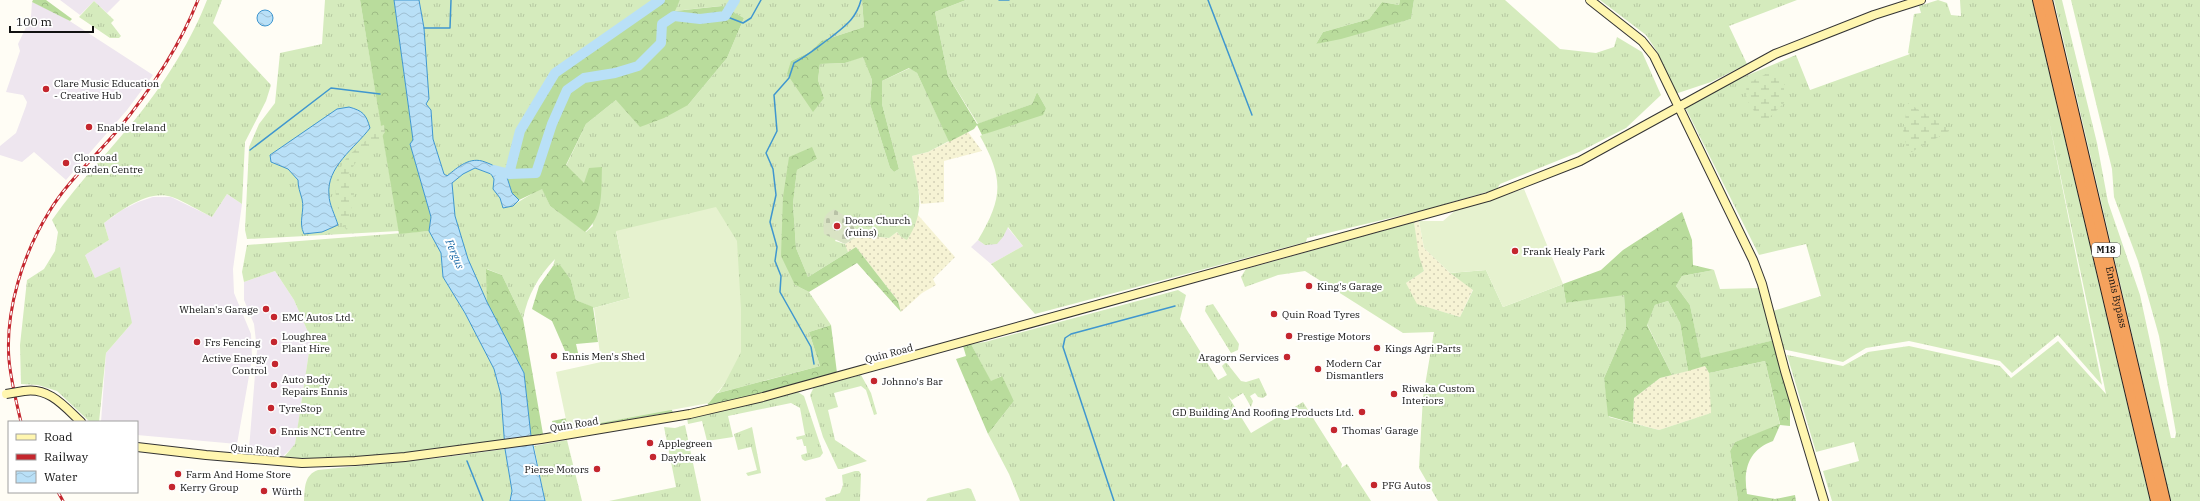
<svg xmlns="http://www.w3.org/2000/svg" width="2200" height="501" viewBox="0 0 2200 501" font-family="'IBM Plex Serif',serif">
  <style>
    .industrial { fill: #eee6ef }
    .farmland { fill: url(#farmland-dots) }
    .grass { fill: url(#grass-tufts) }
    .forest { fill: url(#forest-crowns) }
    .wetland { fill: url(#wetland-marsh) }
    .cemetery { fill: url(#cemetery-stones) }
    .pitch { fill: #e6f2cf }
    .water { fill: url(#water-waves); stroke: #3f96cf }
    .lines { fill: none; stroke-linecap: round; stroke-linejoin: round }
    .stream { stroke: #3f96cf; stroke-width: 1.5 }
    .river { stroke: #b9e0f7; stroke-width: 10 }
    .secondary-casing { stroke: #333; stroke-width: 10 }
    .highway-casing { stroke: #222; stroke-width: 12 }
    .secondary { stroke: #fff6b0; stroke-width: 8 }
    .highway { stroke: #f5a25d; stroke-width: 10 }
    .rail-casing { stroke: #c4262e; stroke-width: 3 }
    .rail { stroke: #fff; stroke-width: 1.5; stroke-dasharray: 4.5; stroke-linecap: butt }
    .secondary-bridge-casing { stroke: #333; stroke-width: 10; stroke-linecap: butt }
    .secondary-bridge { stroke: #fff6b0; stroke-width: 8 }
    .poi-dot { fill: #c4262e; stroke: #fff; stroke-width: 1.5 }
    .labels { text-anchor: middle; stroke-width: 4; stroke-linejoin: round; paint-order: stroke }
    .shield { fill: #fff; stroke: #585858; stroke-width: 1 }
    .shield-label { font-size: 9px; font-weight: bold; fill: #111 }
    .poi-label { font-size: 10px; fill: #111; stroke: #fff; text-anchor: start }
    .street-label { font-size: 10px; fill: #111; stroke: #fff }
    .water-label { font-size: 11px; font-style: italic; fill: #1768a6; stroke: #fff }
  </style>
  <defs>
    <pattern id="farmland-dots" width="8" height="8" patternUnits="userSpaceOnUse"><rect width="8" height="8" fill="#f6f3d4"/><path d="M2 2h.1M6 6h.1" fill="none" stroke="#d2cfb5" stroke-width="1.8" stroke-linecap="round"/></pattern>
    <pattern id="grass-tufts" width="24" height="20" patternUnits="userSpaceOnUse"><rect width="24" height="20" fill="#d5ebbd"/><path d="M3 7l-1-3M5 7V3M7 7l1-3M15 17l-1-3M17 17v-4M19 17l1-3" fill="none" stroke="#b6c8a1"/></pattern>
    <pattern id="forest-crowns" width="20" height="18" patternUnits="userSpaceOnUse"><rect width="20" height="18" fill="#b9dc9c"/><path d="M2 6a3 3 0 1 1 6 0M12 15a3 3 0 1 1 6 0" fill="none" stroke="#9ebc85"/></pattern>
    <pattern id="wetland-marsh" width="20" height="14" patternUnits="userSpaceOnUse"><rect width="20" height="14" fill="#d5ebbd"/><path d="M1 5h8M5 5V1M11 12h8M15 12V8" fill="none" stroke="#b6c8a1"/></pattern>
    <pattern id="cemetery-stones" width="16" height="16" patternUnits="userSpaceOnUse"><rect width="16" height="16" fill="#d9e3c4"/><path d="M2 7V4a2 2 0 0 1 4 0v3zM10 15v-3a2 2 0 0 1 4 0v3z" fill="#b9c2a7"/></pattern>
    <pattern id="water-waves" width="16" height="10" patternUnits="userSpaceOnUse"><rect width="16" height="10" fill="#b9e0f7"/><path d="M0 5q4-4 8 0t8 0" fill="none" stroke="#9ebfd3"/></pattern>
  </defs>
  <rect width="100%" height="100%" fill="#fffdf5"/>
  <path class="industrial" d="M60 0H120L107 13 94 1 80 15Z
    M32 2 62 16 153 75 127 110 66 180 34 152 22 162 0 155V146L16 133 26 106 27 102 23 95 6 92 20 51 18 44 31 17Z
    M227 194 242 204 233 269 234 293 251 334 252 359 237 444 137 435V422H101L106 353 132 323 95 278 85 255 109 240 104 223 122 210 138 202 153 197H171L212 217Z
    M1007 227 1023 246 991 264 971 247 978 240 985 245 1003 237Z
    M275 271 294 300 311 339 295 445 283 456 249 449 257 350 254 324 244 300V282Z"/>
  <path class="farmland" d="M968 132 982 151 944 161V202L921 204 912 156 928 152Z
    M918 215 955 257 933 279 936 285 922 293 901 312 898 301 856 247 848 252 845 244 860 235 889 238 897 232 901 237Z
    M1419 221 1424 248 1450 273 1473 289 1460 317 1416 304 1406 283 1424 271 1418 255 1414 222Z
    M1705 366 1709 373 1712 413 1659 430 1633 423 1634 398 1660 378Z"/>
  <path class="grass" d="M207 0H222L213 23 271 85 266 101 245 142 242 204 227 194 212 217C199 211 186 202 172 197 149 189 121 210 104 223L109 240 85 255 95 278 120 267 132 323 106 353 99 422H90L57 391 38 385 21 384 20 345 27 280 44 269 55 251 58 232 52 220C79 181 112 149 141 112 167 79 192 39 207 0Z
    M325 0H360L399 231 247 239 245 230 249 147 259 124 275 103 280 53 322 44Z
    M419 0H660L520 131 509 174 485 162 463 164 447 176 444 174 433 139 431 110 426 104 429 99 424 28Z
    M680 0H862L864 27 821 41 810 52 791 61 824 98 818 80 820 64 845 63 863 56 872 80 870 104 890 168 894 172 899 169 882 104V81L910 68 917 73 949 141 928 152 912 156C918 189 927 210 907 240L901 237 897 232 889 238 860 235 848 218 835 241 845 244 848 252 808 277 796 248 793 204 797 170 817 159 789 157 795 285 809 292 831 325 809 332 820 366 718 393 725 383 616 231 630 298 594 308 576 300 571 280 560 266H553L555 259C538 277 528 294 523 319L502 275 487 269V303C471 266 450 224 452 183L463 174 475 168 491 174 494 179 493 189 500 198 503 208C515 206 530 194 542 188L550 206 586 232 593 226 584 184 566 166 586 124 616 100 688 105 727 58 744 18 721 6 674 11Z
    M966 0H1400L1399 5 1382 2 1369 19 1323 32 1316 44 1411 19 1414 0H1505L1560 49 1596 53 1614 47 1617 37 1642 52 1661 95 1626 128 1579 152 1500 184 1497 189 1428 209 1307 238 1306 242 1035 314 991 264 1023 246 1008 227 1003 237 997 244 985 245 978 240C1003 198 1004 179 980 136L1046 108 1037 92 1032 104 978 124 948 76 935 12Z
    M1600 0H1797L1729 26 1747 64 1711 82 1672 95 1658 53 1646 35Z
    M1938 0 1947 3 1951 15 1961 16 1960 0H2032L2150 501H1832L1823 471 1859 461 1854 442 1816 452 1787 355 1843 366 1868 352 1909 346 2000 366 2011 378 2058 341 2106 394 2048 116 2102 385 2058 335 2012 373 2000 361 1909 341 1866 348 1843 362 1782 349 1773 311 1821 296 1806 244 1759 255 1685 107 1731 82 1796 55 1810 90 1910 54 1908 53 1914 14 1921 13 1919 6Z
    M2054 0H2062L2097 143 2108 202 2140 295 2171 438H2175L2176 433 2159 336 2138 261 2114 197 2112 169 2071 0H2200V501H2171Z
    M94 1 114 20 111 23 121 36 119 38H110L79 17Z
    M1414 222 1419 256 1424 271 1406 283 1417 304 1460 317 1473 290 1450 273 1486 270 1503 307 1563 284 1566 303 1624 294 1626 328 1604 378 1609 417 1659 430 1711 413 1709 373 1765 361 1780 425 1735 442 1730 451 1738 501H1438L1419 468 1423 397 1434 332 1403 333 1305 271 1278 275 1245 287 1241 277 1246 269Z
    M429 231 441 253 443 277 465 313 494 369 501 395 505 440C433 449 357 464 284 457L295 444 311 339 294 300 275 271 244 282 242 272 247 245Z
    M1714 270 1720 289 1758 288 1774 340 1701 359 1690 305 1676 286 1682 276Z
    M1178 290 1186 295 1180 319 1218 380 1227 375 1222 366 1226 362 1241 381 1246 382 1259 378 1267 395 1263 398 1258 397 1255 393 1250 396 1253 401 1251 407 1243 393 1232 400 1228 396 1251 433 1303 402 1342 464 1341 468 1347 464 1371 501H1020L1009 474 988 434 1014 401 1001 376 991 382 971 344 985 342Z
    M1668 301 1680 323 1688 371 1672 375 1647 324 1655 305Z
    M1213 304 1239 344 1238 350 1231 353 1205 311 1206 306Z
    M861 375 871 393 877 414 874 415 866 390 861 386 834 393 838 407 828 410 835 440 867 461 842 469H838L823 437 810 395 814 387Z
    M798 392 804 396 823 453 820 457 805 461 802 459 801 455 807 453 806 446H804L802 439 797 440 796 437 805 435 800 408 791 403 728 416 733 437 707 441 702 421 688 424 687 418Z
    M685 425 701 501H609L676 487 664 427 675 428Z
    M752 427 761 473 748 476 746 473 757 470 751 447 738 450 734 434Z
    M567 440 582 501H545L534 446Z
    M505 449 512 491 510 501H304C305 488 304 475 318 470L439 458Z
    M855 471H859L861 474 860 501H826L825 498 840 493 843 485 842 475Z
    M968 488 971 489 976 501H926L928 498Z"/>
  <path class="forest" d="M33 0H46L72 19 70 21 32 2Z
    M360 0H394L413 140 410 144 431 217 429 231 399 234Z
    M660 0H680L675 11 722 6 744 18 727 58 688 105 664 118 640 127 616 100 586 124 566 165 584 183 589 168 602 167C601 190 604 216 585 232L550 206 542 189 519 200 512 193 505 171 509 174 520 131 555 73Z
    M862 0H966L935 12 948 76 977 124 1032 104 1037 92 1046 108 1043 115 982 135 977 125 974 129 949 142 917 73 909 68 882 81V104L899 169 894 172 890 168 870 104 872 80 863 57 845 63 820 64 818 80 824 98 813 112 787 74 791 61 810 52 821 41 864 27Z
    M1400 0H1414L1411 19 1341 39 1316 44 1323 32 1369 19 1382 2 1399 5Z
    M812 147 817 159 797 170 793 204 796 248 808 277 856 247 898 301 901 312 857 263 809 292 795 285 781 256 783 197 789 157Z
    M1682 212 1692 240 1693 265 1714 270 1682 276 1676 286 1690 305 1701 358 1774 340 1790 399V426L1780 425 1773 441C1748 450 1743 470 1747 494L1775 499 1795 495 1796 501H1738L1730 451 1735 442 1780 424 1765 361 1709 373 1705 366 1688 371 1680 323 1668 301 1655 305 1647 325 1672 375 1660 378 1634 398 1633 423 1608 416 1604 378 1626 328 1624 295 1566 303 1563 284 1601 270 1623 250Z
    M560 265 571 280 576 300 593 307 598 342 576 344 579 357 569 360 552 321 532 309 539 286 553 266Z
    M486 269 502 275 523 319 543 434 531 436 524 373 487 303Z
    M831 325 837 373 787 387 708 406 707 396 820 366 809 332Z
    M971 344 991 381 1002 376 1014 401 988 434 956 359 966 356 963 346Z
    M667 403 673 412 554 432 552 421 632 405Z"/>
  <path class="wetland" d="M1774 70 1784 79V103L1768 119H1759L1747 100 1746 84Z
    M1908 103 1951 130 1908 154 1903 130Z
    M384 125 385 132 380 139 362 153 345 179 354 194 347 230C341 224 340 216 338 208 333 191 336 169 349 155 358 147 370 140 373 128Z"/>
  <path class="cemetery" d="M834 209 848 218 860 235 845 244 824 234C823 222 822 215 834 209Z"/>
  <path class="pitch" d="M1524 189 1563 284 1503 307 1486 270 1450 273 1424 248 1419 221H1443L1457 209Z
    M716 207 737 241 741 309V352L725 383 709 403 568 429 556 372 601 362 594 308 630 298 616 231Z"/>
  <path class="water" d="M394 0H419L424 28 429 99 426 104 431 110 433 139 444 174 447 176C458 167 470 156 485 162 492 164 498 169 505 171L512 193 519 200 513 206 503 208 500 198 493 189 494 179 491 174 475 168 463 174 452 183 455 216 468 259 487 302 524 373 531 436 545 501H510L512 491 505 449 501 395 494 369 465 313 443 277 441 253 429 231 431 217 410 144 413 140Z
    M257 18a8 8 0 1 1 16 0a8 8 0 1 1-16 0Z
    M349 107C363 111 366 114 370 128 355 148 326 167 329 195 329 204 335 215 338 225L322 232 304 234C298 222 305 211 302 199 300 192 298 187 298 180L288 169 271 162 270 155 337 109Z"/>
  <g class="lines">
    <path class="stream" d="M999 0H1009
      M1208 0 1252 115
      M725 16 743 23 751 18 761 0
      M424 28H450L451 0
      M250 150 331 88 380 94
      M814 364 811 347 780 292 781 276 775 261 777 247 770 222 776 195 773 169 766 153 777 131 774 95 789 78 794 63C810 54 816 48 830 38 845 26 856 19 861 0
      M467 461 483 501
      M1114 501 1063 347 1065 338 1071 334 1175 306"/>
    <path class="river" d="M494 170 509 174 536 173 552 124 567 90 584 78 615 73 638 66 661 43 662 24 674 16 700 19 725 16 735 0
      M509 174 520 131 555 73 660 0"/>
    <g class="secondary-casing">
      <path id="secondary" d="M1590 0 1642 41 1654 56 1753 260 1762 284 1785 371 1824 501
        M24 391C49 387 64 406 81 422
        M137 447 206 455 302 463 355 461 405 457 541 439 690 414 763 397 1488 197 1580 161 1775 54 1874 15 1921 0"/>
    </g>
    <g class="highway-casing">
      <g id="highway">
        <path d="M2038 0 2156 501"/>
        <path id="s1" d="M2047 0 2165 501"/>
      </g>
    </g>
    <use href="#secondary" class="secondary"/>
    <use href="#highway" class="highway"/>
    <g class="rail-casing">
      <path id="rail" d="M21 422C16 401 11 381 9 360 5 310 23 254 49 212 67 182 94 158 117 131 150 91 179 48 198 0
        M58 492 63 501"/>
    </g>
    <use href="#rail" class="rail"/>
    <g class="secondary-bridge-casing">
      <path id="secondary-bridge" d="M6 394 24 391"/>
    </g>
    <use href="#secondary-bridge" class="secondary-bridge"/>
  </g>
  <g class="poi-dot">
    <circle cx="46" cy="89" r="4"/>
    <circle cx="89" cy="127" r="4"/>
    <circle cx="66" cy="163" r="4"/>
    <circle cx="837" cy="226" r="4"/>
    <circle cx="1515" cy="251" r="4"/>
    <circle cx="1309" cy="286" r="4"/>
    <circle cx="266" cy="309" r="4"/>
    <circle cx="1274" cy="314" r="4"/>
    <circle cx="274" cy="317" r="4"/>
    <circle cx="1289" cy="336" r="4"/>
    <circle cx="197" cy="342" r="4"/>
    <circle cx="274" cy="342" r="4"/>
    <circle cx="1377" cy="348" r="4"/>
    <circle cx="554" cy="356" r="4"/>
    <circle cx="1287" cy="357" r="4"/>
    <circle cx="275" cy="364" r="4"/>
    <circle cx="1318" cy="369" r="4"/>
    <circle cx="874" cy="381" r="4"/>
    <circle cx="274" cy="385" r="4"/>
    <circle cx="1394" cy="394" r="4"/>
    <circle cx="271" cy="408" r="4"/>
    <circle cx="1362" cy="412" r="4"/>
    <circle cx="1334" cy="430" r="4"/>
    <circle cx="273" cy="431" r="4"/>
    <circle cx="650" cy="443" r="4"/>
    <circle cx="653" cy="457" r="4"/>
    <circle cx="597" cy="469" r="4"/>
    <circle cx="178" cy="474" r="4"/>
    <circle cx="1374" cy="485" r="4"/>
    <circle cx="172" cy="487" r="4"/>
    <circle cx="264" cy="491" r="4"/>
  </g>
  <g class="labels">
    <rect class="shield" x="2092" y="243" width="28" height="14" rx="3"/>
    <g class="shield-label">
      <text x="2106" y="253">M18</text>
    </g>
    <g class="poi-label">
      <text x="54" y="87">Clare Music Education<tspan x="54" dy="12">- Creative Hub</tspan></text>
      <text x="97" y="131">Enable Ireland</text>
      <text x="74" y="161">Clonroad<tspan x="74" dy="12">Garden Centre</tspan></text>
      <text x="845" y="224">Doora Church<tspan x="845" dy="12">(ruins)</tspan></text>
      <text x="1523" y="255">Frank Healy Park</text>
      <text x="1317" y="290">King's Garage</text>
      <text x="258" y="313" text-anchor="end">Whelan's Garage</text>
      <text x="1282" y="318">Quin Road Tyres</text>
      <text x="282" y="321">EMC Autos Ltd.</text>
      <text x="282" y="340">Loughrea<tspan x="282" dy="12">Plant Hire</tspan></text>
      <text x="1297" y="340">Prestige Motors</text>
      <text x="205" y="346">Frs Fencing</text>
      <text x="1385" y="352">Kings Agri Parts</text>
      <text x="562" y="360">Ennis Men's Shed</text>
      <text x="1279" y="361" text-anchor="end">Aragorn Services</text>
      <text x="267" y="362" text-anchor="end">Active Energy<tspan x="267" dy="12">Control</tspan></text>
      <text x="1326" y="367">Modern Car<tspan x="1326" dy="12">Dismantlers</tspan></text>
      <text x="282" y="383">Auto Body<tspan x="282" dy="12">Repairs Ennis</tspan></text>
      <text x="882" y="385">Johnno's Bar</text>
      <text x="1402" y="392">Riwaka Custom<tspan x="1402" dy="12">Interiors</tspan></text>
      <text x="279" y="412">TyreStop</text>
      <text x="1354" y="416" text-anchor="end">GD Building And Roofing Products Ltd.</text>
      <text x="1342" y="434">Thomas' Garage</text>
      <text x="281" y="435">Ennis NCT Centre</text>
      <text x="658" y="447">Applegreen</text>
      <text x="661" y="461">Daybreak</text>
      <text x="589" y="473" text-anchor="end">Pierse Motors</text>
      <text x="186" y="478">Farm And Home Store</text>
      <text x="1382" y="489">PFG Autos</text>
      <text x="180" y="491">Kerry Group</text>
      <text x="272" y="495">Würth</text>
    </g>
    <g class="street-label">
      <text dy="4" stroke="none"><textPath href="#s1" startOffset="305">Ennis Bypass</textPath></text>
      <text transform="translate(889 353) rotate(-15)" y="4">Quin Road</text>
      <text transform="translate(574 424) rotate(-9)" y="4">Quin Road</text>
      <text transform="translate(255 449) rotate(5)" y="4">Quin Road</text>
    </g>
    <g class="water-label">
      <text transform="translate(455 254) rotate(67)" y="4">Fergus</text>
    </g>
  </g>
  <rect x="8" y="421" width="130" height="72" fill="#ffffff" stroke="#a0a0a0"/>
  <rect x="16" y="434" width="20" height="6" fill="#fff6b0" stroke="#a0a0a0"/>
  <text x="44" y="441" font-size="12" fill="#111111">Road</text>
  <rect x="16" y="454" width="20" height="6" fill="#c4262e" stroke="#a0a0a0"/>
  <text x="44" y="461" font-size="12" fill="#111111">Railway</text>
  <rect x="16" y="471" width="20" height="12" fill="url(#water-waves)" stroke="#a0a0a0"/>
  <text x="44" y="481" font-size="12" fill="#111111">Water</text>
  <path d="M10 26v6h83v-6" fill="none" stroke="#111111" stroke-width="2"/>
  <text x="16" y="26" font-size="12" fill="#111111" stroke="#ffffff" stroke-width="3" paint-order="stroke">100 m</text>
</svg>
